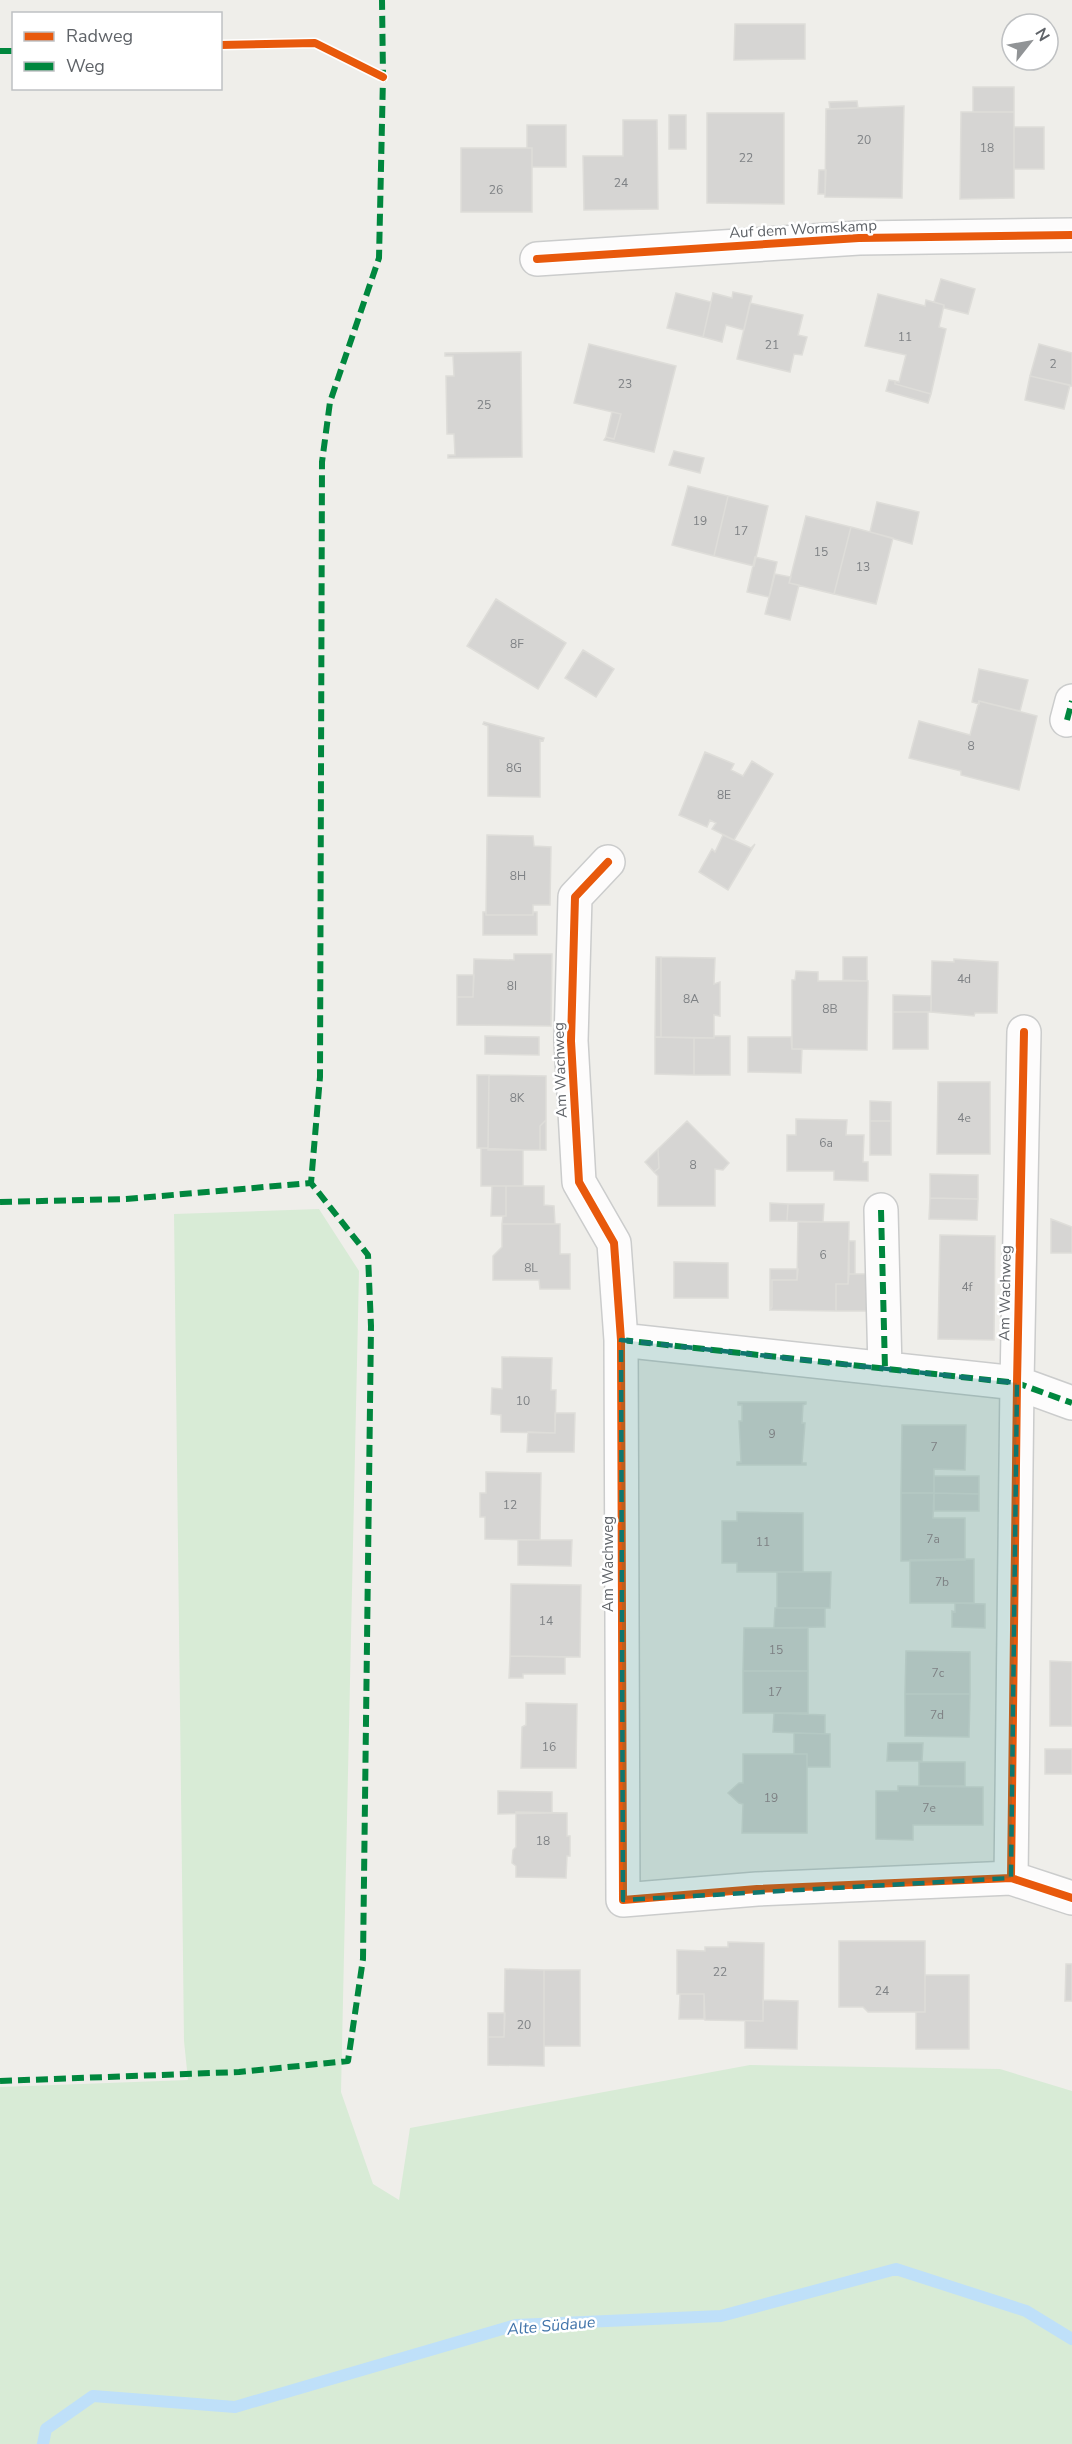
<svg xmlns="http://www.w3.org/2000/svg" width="1072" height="2444" viewBox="0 0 1072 2444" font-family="'Nunito Sans',sans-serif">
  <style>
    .green { fill: #d8ebd6 }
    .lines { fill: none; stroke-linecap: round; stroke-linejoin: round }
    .stream { stroke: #bfe0f9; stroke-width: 12 }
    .building { fill: #d6d5d3; stroke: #deddd9; stroke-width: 1.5 }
    .street-casing { stroke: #cbcccc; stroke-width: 36 }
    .street { stroke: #fdfcfc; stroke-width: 33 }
    .quiet { stroke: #00873e; stroke-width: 6; stroke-dasharray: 12 6; stroke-linecap: butt }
    .cycleway-casing { stroke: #fff; stroke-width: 11 }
    .cycleway { stroke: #e8590c; stroke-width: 8 }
    .marked { fill: #0f766e; fill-opacity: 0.2; stroke: #0f766e; stroke-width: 4.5; stroke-dasharray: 12 8; stroke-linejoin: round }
    .labels { text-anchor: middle; stroke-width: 5; stroke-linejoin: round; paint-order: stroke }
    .number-label { font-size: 12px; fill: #7e8184 }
    .street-label { font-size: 15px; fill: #5f6368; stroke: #fff }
    .water-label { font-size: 16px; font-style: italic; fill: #4174aa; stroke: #fff }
  </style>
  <rect width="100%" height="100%" fill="#efeeea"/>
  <path class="green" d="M319 1209 359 1271 341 2092 373 2184 399 2200 410 2128 750 2065 1000 2069 1072 2091V2444H0V2087L188 2080 184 2041 174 1214Z"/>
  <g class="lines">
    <path class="stream" d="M43 2444 46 2429 93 2396 235 2407 516 2325 721 2316 896 2269 1026 2311 1072 2339"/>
  </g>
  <path class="building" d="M735 24H805V59L734 60Z
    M973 87H1014V112H973Z
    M857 101 858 108 830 109 829 102Z
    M904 106 902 198 825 197 826 109Z
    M961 112H1014V198L960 199Z
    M707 113H784V204L707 203Z
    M669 115H686V149H669Z
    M623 120H657L658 209 584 210 583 156H623Z
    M527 125H566V167H532V148H527Z
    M1014 127H1044V169H1014Z
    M461 148H532V212H461Z
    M819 170H826L825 194H818Z
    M941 279 975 289 968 314 944 308V305L934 302Z
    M733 292 752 296 744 330 726 325 722 342 703 337 713 293 732 298Z
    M676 293 711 302 703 337 667 328Z
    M878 294 925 306 926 300 944 305 939 327 946 329 931 394 895 384V381L899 382 906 355 865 346Z
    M750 303 803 315 798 335 807 337 802 355 794 354 790 372 737 359Z
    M589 344 676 366 654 452 604 440 606 437 614 439 621 414 574 403Z
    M1039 344 1072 353V386L1030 376Z
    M521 352 522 457 448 458V455H455L454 434H447L446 376H454L453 356H445V353Z
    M1030 376 1070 385 1064 409 1025 400Z
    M889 380 895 381V384L931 394 928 403 886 391Z
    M612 412 621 414 614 439 606 437Z
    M674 451 704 458 700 473 669 465Z
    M688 486 728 496 714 556 672 545Z
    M728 496 768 506 754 566 714 556Z
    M877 502 919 512 912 544 870 532Z
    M806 516 851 527 834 594 789 583Z
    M851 527 893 538 876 604 834 594Z
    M755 557 777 562 769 597 747 592Z
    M775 574 791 577 789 583 799 585 790 620 765 614Z
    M496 599 566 643 538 689 467 646Z
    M583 650 614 669 596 697 565 678Z
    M979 669 1028 680 1020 711 979 701V704L972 702Z
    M979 701 1037 716 1019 790 961 775V771L909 758 919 721 970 735Z
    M484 722 544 738 543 741 540 740V797L488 796V726L483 724Z
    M705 752 734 764 731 770 743 776 752 761 773 774 734 840 712 829 716 823 710 820 707 827 679 815Z
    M487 835 533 836 534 846 551 847 550 905H533V915H486Z
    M723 835 751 848 755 844 728 890 699 872 712 849 715 852Z
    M483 912H486V915H533V912H537V935H483Z
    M514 954H552L551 1026 457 1025V997H473L474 959 514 960Z
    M656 957H661V1037H655Z
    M661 957 715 958 714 984 720 982V1016L714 1015V1038L661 1037Z
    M843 957H867V981L843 980Z
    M954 959 998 962 997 1013H975L974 1016 931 1012 932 961 954 962Z
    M796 971 818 972V981H868L867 1050 792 1049V980H795Z
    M457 975H474L473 997H457Z
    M893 995 931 996V1012H893Z
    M893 1012H928V1049H893Z
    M485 1036 539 1037V1055L485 1054Z
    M714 1036H730V1075H694V1038H714Z
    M655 1037 694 1038V1075L655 1074Z
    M748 1037H791L792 1049H802L801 1073 748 1072Z
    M477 1075H489L488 1148H477Z
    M489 1075 546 1076V1120L540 1126V1150H488Z
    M938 1082H990V1154H937Z
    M870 1101 891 1102V1121H870Z
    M796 1119 847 1120 846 1135H864L863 1162H868V1181L834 1180V1171H787V1135H796Z
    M546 1120V1150H540V1126Z
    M687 1121 729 1163 723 1170 715 1169V1206H658V1176L654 1172 659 1168 658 1149Z
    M870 1121H891V1155H870Z
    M481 1148 523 1150V1186H481Z
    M658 1149 659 1168 654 1172 645 1162Z
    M930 1174 978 1175V1199L930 1198Z
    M492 1186H506V1216H491Z
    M506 1186H544V1205L554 1206 555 1224H502L503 1216H506Z
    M930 1198 978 1199 977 1220 929 1219Z
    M770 1203 788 1204 787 1221H770Z
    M788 1204H824L823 1222 787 1221Z
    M1051 1219 1072 1227V1253H1051Z
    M798 1222H849L848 1284H836V1311L770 1310 772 1307V1280H797Z
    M502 1224H560V1254H570V1289H540L539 1280H493V1256L502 1247Z
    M940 1235 995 1236 994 1340 938 1339Z
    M849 1241H855V1274H849Z
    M674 1262 728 1263V1298H674Z
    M770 1269H798L797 1280H772V1307L770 1308Z
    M849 1274H867V1311H836V1284H848Z
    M502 1357 552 1358 551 1390H556L555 1433 501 1432V1415L491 1414 492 1388 502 1389Z
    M738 1402H806V1404L803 1405 802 1423H805L802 1463H806V1465H737V1462H741L739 1421H742V1405H738Z
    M555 1413H575L574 1452H527L528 1432 555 1433Z
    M902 1425H966L965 1470 934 1469V1493H901Z
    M486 1472 541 1473 540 1540 485 1539V1517H480V1493H486Z
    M934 1476H979V1494L934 1493Z
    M901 1493H934L933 1518H965V1560L901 1561Z
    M934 1493 979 1494V1511H934Z
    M737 1512 803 1513V1572H737V1563H722V1521H737Z
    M518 1540H572L571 1566 518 1565Z
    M964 1559H974V1603H910V1560Z
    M777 1572H831L830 1608H777Z
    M511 1584 581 1585 580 1657 510 1656Z
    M955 1603 985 1604V1628L952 1627V1611L955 1612Z
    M775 1608H825V1627L774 1628Z
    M744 1628H808V1671H743Z
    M906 1651 970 1652V1694H905Z
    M510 1656 565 1657V1674H523V1678H509Z
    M1050 1661 1072 1662V1726H1050Z
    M743 1671H808V1713H743Z
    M905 1694H970L969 1737 905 1736Z
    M526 1703 577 1704 576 1768H521L522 1727 526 1725Z
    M774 1713 825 1715V1734L773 1732Z
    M794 1733 830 1734V1767H807V1754H794Z
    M888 1743H923L922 1761H887Z
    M1045 1749H1072V1774H1045Z
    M743 1754H807V1833H742L743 1804 739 1803 728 1793 739 1783H743Z
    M919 1762H965V1786H919Z
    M898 1786 983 1787V1825H913V1840L876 1839V1791H898Z
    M498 1791 552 1792V1813L498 1814Z
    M516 1812 567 1813V1836H570V1856H567L566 1878 516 1877V1866L512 1863 513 1850 516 1847Z
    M839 1941H925V2012H868L863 2007H839Z
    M728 1942 764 1943 763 2021 705 2020 704 1994H677V1950L705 1951V1947H728Z
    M1066 1964H1072V2001H1065Z
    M505 1969 544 1970V2066L488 2065V2037H504Z
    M544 1970H580V2046H544Z
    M925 1975H969V2049H916V2012H925Z
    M680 1994H704V2019H679Z
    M763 2000 798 2001 797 2049 745 2048V2021H763Z
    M488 2013H505L504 2037H488Z"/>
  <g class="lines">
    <g class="street-casing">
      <path id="street" d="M537 259 859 238 1072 235
        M1067 720 1072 701
        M608 862 575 897 571 1041 579 1182 614 1243 621 1340 623 1900 757 1889 1011 1878 1072 1898
        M881 1210 885 1369
        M621 1340 1017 1383 1072 1403
        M1011 1878 1017 1383 1024 1032"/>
    </g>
    <use href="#street" class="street"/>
    <path class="quiet" d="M0 51H14
      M1067 720 1072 701
      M0 1202 126 1199 311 1183
      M881 1210 885 1369
      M621 1340 1017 1383 1072 1403
      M0 2081 239 2072 348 2061 363 1959 371 1326 368 1255 311 1183 320 1077 322 462 330 402 379 258 383 77 382 0"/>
    <g class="cycleway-casing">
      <path id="cycleway" d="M220 45 315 43 383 77
        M537 259 859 238 1072 235
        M608 862 575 897 571 1041 579 1182 614 1243 621 1340 623 1900 757 1889 1011 1878 1072 1898
        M1011 1878 1017 1383 1024 1032"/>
    </g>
    <use href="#cycleway" class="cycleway"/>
  </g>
  <path class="marked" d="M621 1340 1017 1383 1011 1878 623 1900Z"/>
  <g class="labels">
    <g class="number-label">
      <text x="864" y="144">20</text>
      <text x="987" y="152">18</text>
      <text x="746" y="162">22</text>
      <text x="621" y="187">24</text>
      <text x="496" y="194">26</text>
      <text x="905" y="341">11</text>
      <text x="772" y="349">21</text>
      <text x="1053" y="368">2</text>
      <text x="625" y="388">23</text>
      <text x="484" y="409">25</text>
      <text x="700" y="525">19</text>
      <text x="741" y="535">17</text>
      <text x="821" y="556">15</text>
      <text x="863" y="571">13</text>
      <text x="517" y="648">8F</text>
      <text x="971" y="750">8</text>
      <text x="514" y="772">8G</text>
      <text x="724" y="799">8E</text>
      <text x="518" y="880">8H</text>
      <text x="964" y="983">4d</text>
      <text x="512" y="990">8I</text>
      <text x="691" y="1003">8A</text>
      <text x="830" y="1013">8B</text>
      <text x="517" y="1102">8K</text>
      <text x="964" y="1122">4e</text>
      <text x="826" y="1147">6a</text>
      <text x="693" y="1169">8</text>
      <text x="823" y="1259">6</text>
      <text x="531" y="1272">8L</text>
      <text x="967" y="1291">4f</text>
      <text x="523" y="1405">10</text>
      <text x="772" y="1438">9</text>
      <text x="934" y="1451">7</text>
      <text x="510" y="1509">12</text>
      <text x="933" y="1543">7a</text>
      <text x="763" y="1546">11</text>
      <text x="942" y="1586">7b</text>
      <text x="546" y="1625">14</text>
      <text x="776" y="1654">15</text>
      <text x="938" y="1677">7c</text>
      <text x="775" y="1696">17</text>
      <text x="937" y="1719">7d</text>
      <text x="549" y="1751">16</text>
      <text x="771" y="1802">19</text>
      <text x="929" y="1812">7e</text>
      <text x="543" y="1845">18</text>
      <text x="720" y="1976">22</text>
      <text x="882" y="1995">24</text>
      <text x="524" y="2029">20</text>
    </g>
    <g class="street-label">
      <text transform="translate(803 229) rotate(-3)" y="5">Auf dem Wormskamp</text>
      <text transform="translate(560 1070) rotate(-92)" y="5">Am Wachweg</text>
      <text transform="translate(1005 1293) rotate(-89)" y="5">Am Wachweg</text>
      <text transform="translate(608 1564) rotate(-90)" y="5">Am Wachweg</text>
    </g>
    <g class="water-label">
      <text transform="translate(551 2325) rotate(-5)" y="6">Alte Südaue</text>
    </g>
  </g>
  <rect x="12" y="12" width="210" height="78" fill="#ffffff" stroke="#bfc1c3" stroke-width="1.5"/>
  <rect x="24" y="32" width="30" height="9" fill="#e8590c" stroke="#bfc1c3" stroke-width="1.5"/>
  <text x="66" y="42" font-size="18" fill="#5f6368">Radweg</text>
  <rect x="24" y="62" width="30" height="9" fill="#00873e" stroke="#bfc1c3" stroke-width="1.5"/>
  <text x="66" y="72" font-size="18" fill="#5f6368">Weg</text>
  <g transform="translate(1030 42) rotate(59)"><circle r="28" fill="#ffffff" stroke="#bfc1c3" stroke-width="1.5"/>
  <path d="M0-4.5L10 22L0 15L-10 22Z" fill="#919496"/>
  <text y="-9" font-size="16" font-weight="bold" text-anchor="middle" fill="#5f6368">N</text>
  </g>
</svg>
